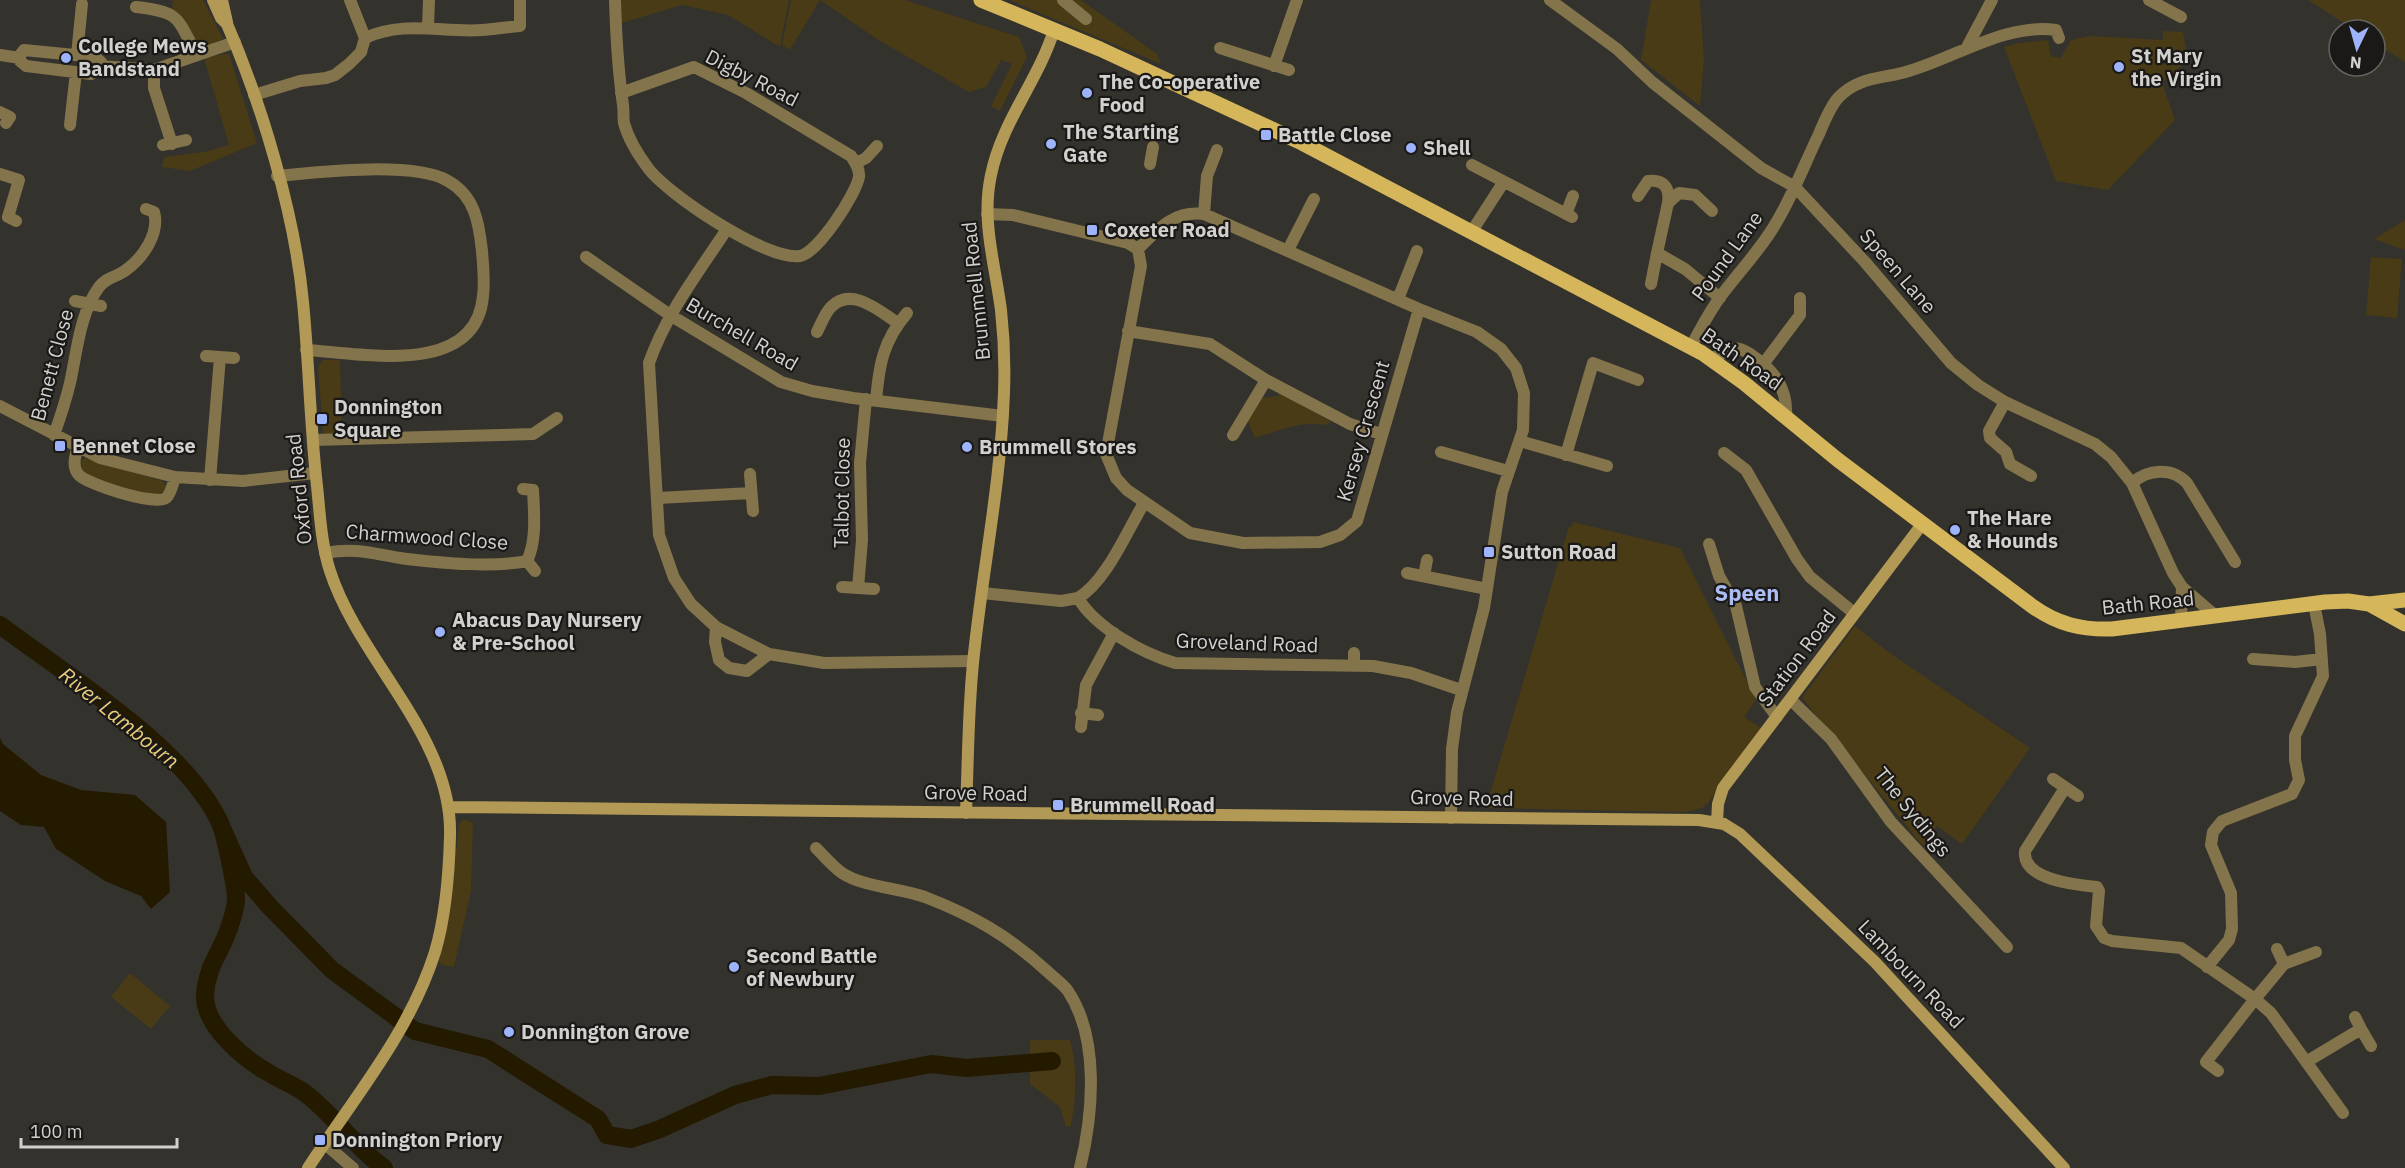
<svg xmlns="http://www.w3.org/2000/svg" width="2405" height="1168" viewBox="0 0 2405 1168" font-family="'IBM Plex Sans',sans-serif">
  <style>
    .green { fill: #483b16 }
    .water { fill: #241a00 }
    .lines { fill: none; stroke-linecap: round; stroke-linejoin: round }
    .river { stroke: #241a00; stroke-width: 18 }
    .street { stroke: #83744b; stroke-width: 12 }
    .secondary { stroke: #b29955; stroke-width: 12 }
    .primary { stroke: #d5b65b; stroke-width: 15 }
    .poi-dot { fill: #9db4fd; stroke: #1a1917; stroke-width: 2 }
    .labels { text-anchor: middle; stroke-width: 4.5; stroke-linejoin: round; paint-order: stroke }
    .poi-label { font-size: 20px; font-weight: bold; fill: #d2d1ce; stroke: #1a1917; text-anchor: start }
    .street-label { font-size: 20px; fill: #d2d1ce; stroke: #1a1917 }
    .water-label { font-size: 21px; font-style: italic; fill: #eacd7b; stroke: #1a1917 }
    .quarter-label { font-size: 22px; font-weight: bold; fill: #abbdf3; stroke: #1a1917 }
  </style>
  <rect width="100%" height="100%" fill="#33322d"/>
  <path class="green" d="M173 0H203L223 39 215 42V46L198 53 172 9Z
    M618 0H789L780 47 728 15 682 5 618 24Z
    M791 0H820L790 50 782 45Z
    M820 0H905L1019 37 1027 57 1000 111 991 106 1012 64 1001 60 986 87 969 92 880 41Z
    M1009 0H1081L1157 54 1161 64Z
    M1651 0H1700L1704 60 1700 106 1641 60Z
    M2308 0H2405V62L2375 43V30H2355Z
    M2163 31 2183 32 2188 60 2162 83 2175 120 2108 190 2056 181 2004 47 2019 43 2048 40 2051 56 2061 58 2071 40 2089 36 2163 40Z
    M224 54H229L257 143 190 171 162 167 164 157 204 152 229 145 204 58Z
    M2405 220V250L2374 239Z
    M2371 257 2402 259 2397 318 2366 315Z
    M323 360H340L342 434H323L318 367Z
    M1280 392 1331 422 1326 425C1302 420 1278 431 1255 438L1247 419 1259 398 1278 396Z
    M85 458 163 481 166 487 164 492C142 501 105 481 83 473L81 461Z
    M1573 522 1680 548 1756 700 1744 717 1763 729 1708 803 1702 808 1686 812 1486 808 1569 526 1571 527Z
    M1855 626 1891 654 2030 748 1962 844 1937 826 1923 846 1802 698Z
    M464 819 473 823 471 891 454 967 441 965 438 959 451 898 459 824Z
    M130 973 170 1006 151 1029 111 997Z
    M1030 1040H1070C1078 1068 1076 1098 1071 1126L1066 1127 1060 1107 1030 1084Z"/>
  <path class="water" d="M0 738 3 744 41 775 81 790 135 795 166 822 170 892 151 909 141 896 105 881 56 849 44 827 21 825 0 811Z"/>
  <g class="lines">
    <path class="river" d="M0 625C67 676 187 748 221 825 225 836 237 890 236 901 235 909 232 920 229 928 221 953 207 965 205 995 204 1026 244 1059 269 1073 280 1080 294 1085 305 1093 334 1115 354 1146 384 1168
      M221 826 244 877 270 907 332 970 415 1031 488 1049 598 1119 607 1135 631 1139 660 1129 735 1095 772 1085 819 1086 931 1064 966 1068 1052 1061"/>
    <path class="street" d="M615 0C616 35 618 70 623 105 624 111 623 118 624 123 628 138 639 156 648 168 667 194 767 261 800 256 818 253 856 194 859 177 860 169 855 162 851 156L746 93 694 67 621 93
      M1063 0 1086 19
      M1550 0 1617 49 1652 82 1761 168 1795 187 1865 262 1951 363 1978 385 2005 402 2095 444 2111 457 2132 483 2173 573 2182 587 2217 617
      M2149 0 2181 17
      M136 7C181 12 176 17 197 55
      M428 27 429 0
      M365 38C404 20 442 33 482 30 495 29 507 27 520 26V0
      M1220 48 1289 70
      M1966 49 1992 0
      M24 50 95 57 101 62 100 69 91 74 26 66 20 61V55Z
      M0 55 20 58
      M77 55 82 4
      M101 66 154 70 235 42
      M1274 66 1297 0
      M154 70V88L172 144
      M254 95 300 81 326 78 335 75 349 64 361 52 365 38 350 0
      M0 112 10 117 6 123
      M70 125 76 72
      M163 145 186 140
      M856 163 866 158 877 146
      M1150 164 1153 147
      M1472 165 1572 217
      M0 174 19 180 8 217 16 221
      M277 176C317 172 415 161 448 181 475 196 479 223 482 251 483 265 485 282 483 296 476 378 361 353 306 350
      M1638 196 1648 181C1664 179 1670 188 1668 203
      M1712 211 1695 195 1679 193 1668 203 1657 253 1685 269 1720 298
      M987 214 1013 215 1128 243 1138 249
      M1204 214 1207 176 1217 150
      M1566 214 1573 196
      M727 229C698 273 666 314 649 363L659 535 674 578 691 604 716 627 769 654 824 663 973 661
      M1472 231 1503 183
      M1138 249C1158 229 1174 210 1204 214L1419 309 1477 332 1501 349 1516 368 1524 393 1523 430 1502 492 1484 608 1457 712 1452 749 1451 818
      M1138 249 1141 266 1106 454 1116 478 1127 490 1190 533 1243 543 1320 542 1340 535 1357 521 1419 309
      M1288 250 1314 199
      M586 257 670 315 781 382 812 391 853 398 1003 416
      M1651 284 1657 253
      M1398 299 1417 251
      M75 301 101 306
      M1128 331 1210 344 1266 380 1350 424 1381 434
      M817 332C821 324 825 313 831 307 852 286 879 311 898 323
      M1691 347C1699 331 1708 315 1718 300 1736 275 1757 254 1773 228 1792 198 1804 165 1819 134 1824 122 1830 107 1838 98 1858 76 1884 79 1909 71 1957 57 2005 23 2056 30L2059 38
      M206 356 234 358
      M1710 358C1719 357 1724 351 1732 349 1739 347 1745 351 1750 354 1774 370 1788 388 1786 417
      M1764 363 1800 315V298
      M876 401C879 365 883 341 907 313
      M2005 402 1989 431 1990 438 2006 452 2010 464 2031 476
      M0 406 100 458 175 477 243 481 315 473
      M54 435C60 418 66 400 70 383 77 351 80 313 99 287 106 277 117 277 126 270 143 258 160 233 154 212L146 209
      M1233 435 1266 380
      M313 440 533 434 557 418
      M1520 441 1607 466
      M78 447C75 456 72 466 78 474 85 484 155 506 166 498 171 494 173 483 175 477
      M1441 452 1508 471
      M1724 453 1746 470 1797 559 1810 577 1854 613
      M1566 455 1593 363 1638 380
      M750 474 753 511
      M210 480 220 357
      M2132 483C2148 469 2172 467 2187 483L2235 562
      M658 498 751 493
      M1709 544 1719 576 1736 606 1755 687 1777 717
      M325 553C360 547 375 555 407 559 443 563 492 568 527 561 537 540 534 513 533 490L523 489
      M527 561 535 571
      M1407 573 1487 589
      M1424 576 1427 560
      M842 587 874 589
      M858 588 862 540 860 463 866 399
      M982 593 1061 601 1078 598C1096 628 1142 653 1175 663L1373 666 1411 673 1461 690
      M1078 598C1106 582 1127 531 1144 503
      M2181 621 2182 587
      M716 627 715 642 719 660 729 668 747 671 769 654
      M2253 659 2295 662 2322 659
      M1354 665V653
      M1791 700 1831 739 1891 822 2007 947
      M1081 713 1098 715
      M1081 727 1086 685 1114 633
      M2053 779 2078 796
      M2065 788 2025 851C2022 880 2076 885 2097 887L2099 891 2096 926 2104 938 2112 941 2181 948 2255 999 2206 1062 2218 1071
      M816 848C824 856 833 867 842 873 863 887 900 888 925 897 974 916 1009 936 1048 972 1054 978 1063 984 1068 991 1100 1039 1093 1115 1080 1168
      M2277 949 2284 964
      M2316 952 2284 964 2255 999 2271 1013 2343 1113
      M2207 967 2229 940 2232 929 2231 893 2211 845 2213 832 2222 821 2292 794 2299 780 2295 760V736L2323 676 2320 634 2314 604
      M2355 1017 2361 1029
      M2306 1062 2361 1029 2371 1046
      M324 1143 353 1168"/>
    <path class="secondary" d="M213 0 221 18 227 24C262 105 295 215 303 302 309 363 310 425 317 486 320 514 321 543 330 571 359 661 453 737 450 836 449 874 446 915 435 952 410 1032 353 1099 308 1168
      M222 0 227 22
      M450 807 1699 820 1724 824 1740 834 1875 962 2064 1168
      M966 813C968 763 968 713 973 663 982 573 1001 483 1004 392 1005 365 1004 337 1001 310 995 264 981 221 991 175 1002 121 1038 81 1054 30
      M1717 822 1718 804 1723 788 1923 523"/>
    <path class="primary" d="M981 0 1100 49 1302 143 1702 353 1744 383 1838 460 2032 606C2057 624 2081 630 2112 629L2325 602 2348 601 2369 604 2405 600
      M2369 604 2405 624"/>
  </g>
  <g class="poi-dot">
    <circle cx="66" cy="58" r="6"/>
    <circle cx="2119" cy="67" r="6"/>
    <circle cx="1087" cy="93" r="6"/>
    <rect x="1260" y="129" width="12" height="12" rx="3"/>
    <circle cx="1051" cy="144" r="6"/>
    <circle cx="1411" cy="148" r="6"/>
    <rect x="1086" y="224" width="12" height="12" rx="3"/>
    <rect x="316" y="413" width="12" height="12" rx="3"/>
    <rect x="54" y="440" width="12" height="12" rx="3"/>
    <circle cx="967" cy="447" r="6"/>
    <circle cx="1955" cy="530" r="6"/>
    <rect x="1483" y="546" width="12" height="12" rx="3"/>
    <circle cx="440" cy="632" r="6"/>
    <rect x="1052" y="799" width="12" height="12" rx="3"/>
    <circle cx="734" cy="967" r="6"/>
    <circle cx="509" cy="1032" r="6"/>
    <rect x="314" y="1134" width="12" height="12" rx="3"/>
  </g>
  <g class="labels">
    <g class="poi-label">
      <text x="78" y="53">College Mews<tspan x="78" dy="23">Bandstand</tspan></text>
      <text x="2131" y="63">St Mary<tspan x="2131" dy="23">the Virgin</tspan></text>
      <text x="1099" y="89">The Co-operative<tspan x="1099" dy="23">Food</tspan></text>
      <text x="1063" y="139">The Starting<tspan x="1063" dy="23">Gate</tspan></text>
      <text x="1278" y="142">Battle Close</text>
      <text x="1423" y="155">Shell</text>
      <text x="1104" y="237">Coxeter Road</text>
      <text x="334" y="414">Donnington<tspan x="334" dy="23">Square</tspan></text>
      <text x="72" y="453">Bennet Close</text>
      <text x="979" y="454">Brummell Stores</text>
      <text x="1967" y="525">The Hare<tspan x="1967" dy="23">&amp; Hounds</tspan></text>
      <text x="1501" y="559">Sutton Road</text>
      <text x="452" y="627">Abacus Day Nursery<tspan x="452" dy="23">&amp; Pre-School</tspan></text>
      <text x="1070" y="812">Brummell Road</text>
      <text x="746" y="963">Second Battle<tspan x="746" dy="23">of Newbury</tspan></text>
      <text x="521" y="1039">Donnington Grove</text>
      <text x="332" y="1147">Donnington Priory</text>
    </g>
    <g class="street-label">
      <text transform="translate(752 78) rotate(27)" y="7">Digby Road</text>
      <text transform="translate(1727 256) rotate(-54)" y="7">Pound Lane</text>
      <text transform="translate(1898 271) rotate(49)" y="7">Speen Lane</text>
      <text transform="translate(976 291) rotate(-96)" y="7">Brummell Road</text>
      <text transform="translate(742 334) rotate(30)" y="7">Burchell Road</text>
      <text transform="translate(1742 359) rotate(35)" y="7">Bath Road</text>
      <text transform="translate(52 365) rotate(-75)" y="7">Benett Close</text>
      <text transform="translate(1363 431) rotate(-74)" y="7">Kersey Crescent</text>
      <text transform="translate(299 489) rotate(-96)" y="7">Oxford Road</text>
      <text transform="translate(842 493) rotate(-89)" y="7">Talbot Close</text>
      <text transform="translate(427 537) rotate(4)" y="7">Charmwood Close</text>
      <text transform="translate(2148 603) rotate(-6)" y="7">Bath Road</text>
      <text transform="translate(1247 643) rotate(2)" y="7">Groveland Road</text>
      <text transform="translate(1797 658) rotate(-53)" y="7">Station Road</text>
      <text transform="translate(976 793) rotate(1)" y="7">Grove Road</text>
      <text transform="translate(1462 798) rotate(1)" y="7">Grove Road</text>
      <text transform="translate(1913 812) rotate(51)" y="7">The Sydings</text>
      <text transform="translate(1911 974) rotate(46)" y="7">Lambourn Road</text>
    </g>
    <g class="water-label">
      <text transform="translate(119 718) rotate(39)" y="7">River Lambourn</text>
    </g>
    <g class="quarter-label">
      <text x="1747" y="601">Speen</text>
    </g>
  </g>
  <g transform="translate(2357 48) rotate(185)"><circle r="28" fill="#1a1917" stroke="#646360" stroke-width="1.5"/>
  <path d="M0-4.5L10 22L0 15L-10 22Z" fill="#9db4fd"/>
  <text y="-9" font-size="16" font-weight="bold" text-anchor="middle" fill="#d2d1ce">N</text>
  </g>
  <path d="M21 1138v9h156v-9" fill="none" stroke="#d2d1ce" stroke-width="3"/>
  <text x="30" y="1138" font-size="18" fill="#d2d1ce" stroke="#1a1917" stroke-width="4.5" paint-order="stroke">100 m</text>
</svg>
